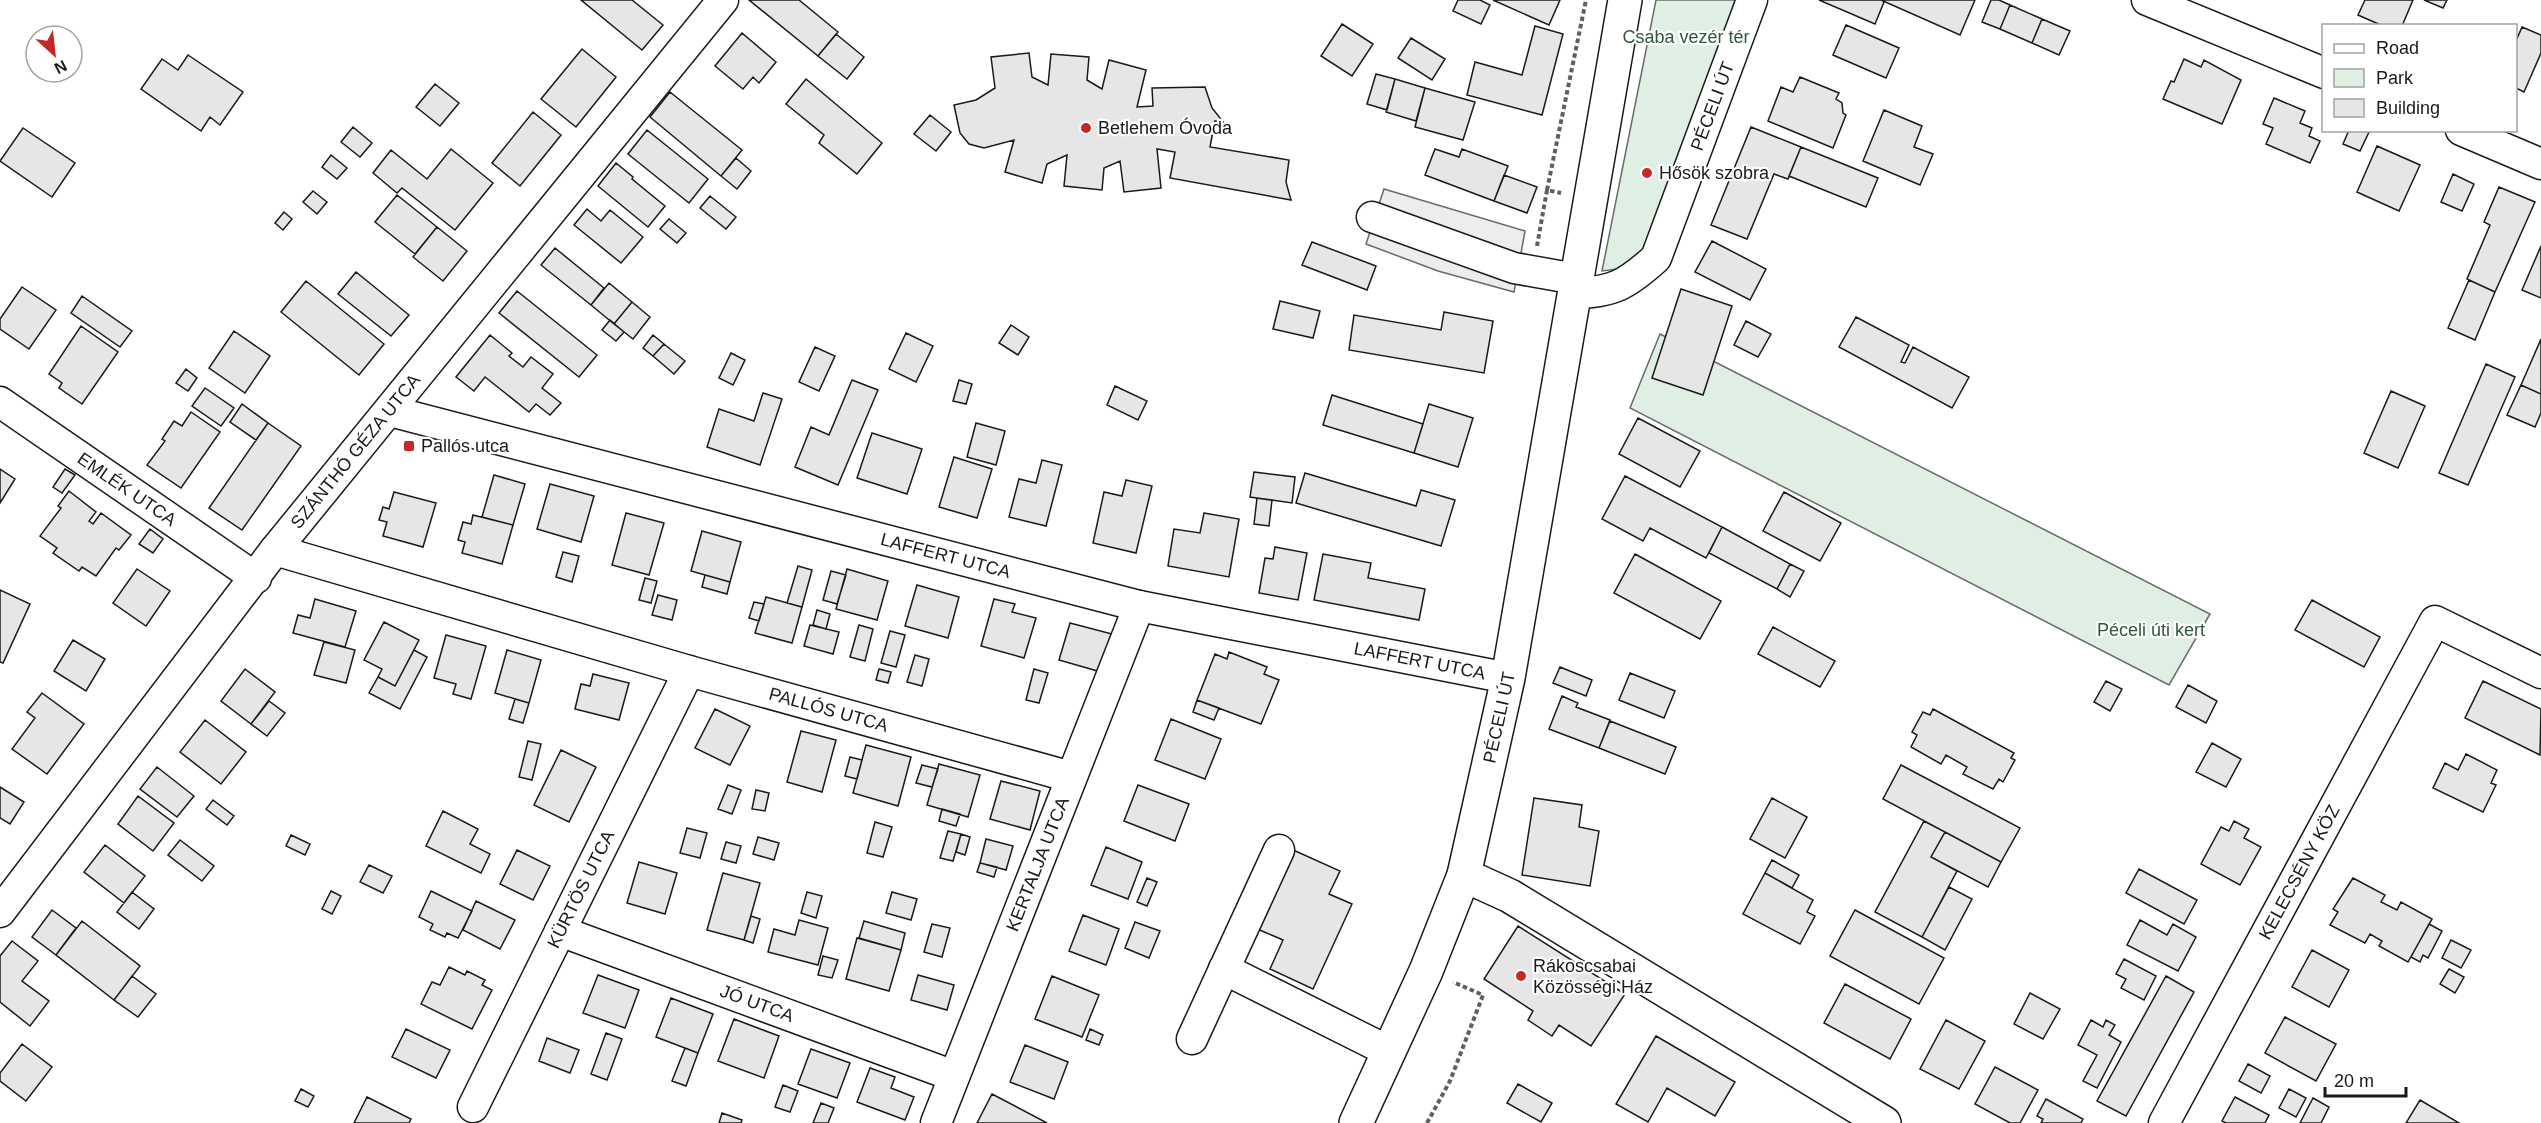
<svg xmlns="http://www.w3.org/2000/svg" width="2541" height="1123" viewBox="0 0 2541 1123" font-family="Arial,sans-serif">
  <style>
    .green { fill: #e0efe3; stroke: #6a6a6a; stroke-width: 1.5 }
    .parking { fill: #ededed; stroke: #6a6a6a; stroke-width: 1.5 }
    .building { fill: #e6e6e6; stroke: #1a1a1a; stroke-width: 1.5 }
    .lines { fill: none; stroke-linecap: round; stroke-linejoin: round }
    .minor-casing { stroke: #1a1a1a; stroke-width: 33 }
    .major-casing { stroke: #1a1a1a; stroke-width: 36 }
    .path { stroke: #5f5f5f; stroke-width: 4; stroke-dasharray: 4.5 3; stroke-linecap: butt }
    .minor { stroke: #fff; stroke-width: 30 }
    .major { stroke: #fff; stroke-width: 33 }
    .poi-dot { fill: #c62828; stroke: #fff; stroke-width: 2 }
    .labels { text-anchor: middle; stroke-width: 4.5; stroke-linejoin: round; paint-order: stroke }
    .park-label { font-size: 18px; fill: #2b5a34; stroke: #fff }
    .street-label { font-size: 18px; fill: #1a1a1a; stroke: #fff }
    .poi-label { font-size: 18px; fill: #1a1a1a; stroke: #fff; text-anchor: start }
  </style>
  <rect width="100%" height="100%" fill="#fff"/>
  <path class="green" d="M1656 0H1738L1643 252 1626 268 1602 271Z
    M1660 334 2210 614 2169 685 1630 408Z"/>
  <path class="parking" d="M1384 189 1525 231 1514 292 1438 271 1366 244Z"/>
  <path class="building" d="M581 0H632L663 25 642 50Z
    M749 0H799L838 32 818 56Z
    M1458 0H1480L1490 5 1481 24 1453 11Z
    M1493 0H1560L1549 25Z
    M1819 0H1881L1884 2 1875 24Z
    M1881 0H1975L1960 35Z
    M1991 0H1999L2010 5 2000 29 1982 22Z
    M2365 0H2413L2402 26H2383L2358 15Z
    M2424 0H2447L2443 8Z
    M2010 5 2042 19 2032 43 2000 29Z
    M2042 19 2070 31 2059 55 2032 43Z
    M1342 24 1373 44 1352 76 1321 56Z
    M1846 25 1899 48 1886 78 1833 55Z
    M1535 26 1563 34 1542 115 1467 95 1475 62 1522 75Z
    M2522 27 2541 35V53L2524 92 2516 88V41Z
    M742 33 776 62 759 83 753 77 743 89 715 66Z
    M836 34 864 57 847 79 818 56Z
    M1411 38 1445 59 1432 80 1398 58Z
    M582 49 616 77 576 127 541 99Z
    M1029 53 1032 77 1048 85 1051 54 1089 57 1087 80 1102 89 1109 60 1146 70 1137 107 1153 106 1152 88 1205 87 1212 108 1224 123 1215 121 1210 147 1289 160 1286 182 1291 200 1170 178 1175 152 1157 149 1161 188 1124 192 1120 161 1104 168 1102 190 1064 186 1067 155 1047 164 1042 183 1005 172 1014 140 984 148 969 144 960 133 954 105 976 100 995 88 991 57Z
    M188 55 243 92 220 125 210 117 201 131 141 89 162 59 178 70Z
    M2184 59 2201 67 2204 60 2241 80 2222 124 2163 99 2171 81 2174 82Z
    M1376 74 1395 79 1387 110 1367 104Z
    M1800 77 1839 93 1836 99 1842 103 1843 113 1846 115 1833 148 1768 121 1781 87 1793 92Z
    M806 79 882 143 857 174 819 143 824 135 786 104Z
    M1395 79 1425 88 1416 121 1386 112Z
    M435 84 459 103 440 126 416 107Z
    M1425 88 1475 102 1463 140 1415 127Z
    M670 92 742 150 721 176 650 117Z
    M2274 98 2305 111 2300 123 2312 128 2309 136 2320 141 2310 163 2266 144 2273 128 2263 124Z
    M1884 110 1922 126 1914 147 1933 154 1920 185 1863 161Z
    M533 112 561 135 520 186 492 163Z
    M930 115 951 132 936 151 914 134Z
    M353 127 372 143 360 157 341 142Z
    M1751 127 1801 147 1788 179 1774 174 1747 239 1711 225Z
    M23 128 75 163 52 197 0 161Z
    M647 130 708 179 689 203 628 154Z
    M2349 130H2370L2360 151 2343 144Z
    M2377 146 2420 165 2399 211 2357 192Z
    M1801 147 1878 178 1866 207 1789 176Z
    M451 149 493 183 455 230 402 188 397 193 373 173 391 150 427 179Z
    M1435 149 1459 157 1462 149 1508 166 1494 201 1425 175Z
    M331 155 347 168 337 179 322 167Z
    M736 158 751 171 737 189 721 176Z
    M616 163 633 177 632 179 665 206 648 227 598 186Z
    M2453 174 2474 184 2462 211 2441 202Z
    M1504 175 1537 187 1527 213 1494 201Z
    M2499 187 2535 202 2495 292 2467 279 2490 225 2484 222Z
    M313 191 327 202 317 214 303 202Z
    M397 195 437 227 415 254 375 222Z
    M710 196 736 217 726 229 700 208Z
    M587 209 601 221 610 210 643 237 621 263 574 225Z
    M284 212 292 219 283 230 275 223Z
    M669 219 686 233 677 243 660 229Z
    M437 227 467 251 443 281 413 257Z
    M1712 241 1766 269 1750 300 1695 272Z
    M1312 242 1376 266 1367 290 1302 265Z
    M2541 246V298L2522 290Z
    M555 248 604 288 591 305 541 265Z
    M356 272 409 315 391 336 338 294Z
    M2469 280 2495 292 2475 340 2448 328Z
    M306 281 384 344 359 375 281 312Z
    M609 283 632 302 614 324 591 305Z
    M22 287 56 310 29 349 0 329V319Z
    M1681 289 1732 306 1703 395 1652 378Z
    M517 291 597 355 579 377 499 313Z
    M82 296 132 331 120 347 71 313Z
    M1280 301 1320 311 1313 338 1273 329Z
    M632 302 650 317 633 339 614 324Z
    M1444 312 1493 321 1484 373 1349 350 1354 315 1441 330Z
    M1856 317 1909 345 1901 362 1905 363 1913 347 1969 377 1952 408 1839 347Z
    M610 320 624 332 616 341 602 330Z
    M1746 321 1771 334 1758 357 1734 345Z
    M1011 325 1029 337 1018 355 999 343Z
    M81 326 118 352 82 404 59 388 62 383 49 374Z
    M234 331 270 356 245 393 209 368Z
    M906 333 933 346 916 382 889 369Z
    M490 335 512 353 509 356 523 367 531 357 553 374 542 388 561 403 550 415 536 404 529 412 485 377 474 391 456 377Z
    M653 335 664 344 653 356 643 348Z
    M2541 339V394L2521 385Z
    M664 344 685 361 674 374 653 356Z
    M815 347 835 356 819 391 799 382Z
    M731 353 745 360 733 385 719 378Z
    M2486 364 2515 377 2468 485 2439 473Z
    M186 369 197 378 188 391 176 383Z
    M852 380 878 390 838 485 795 467 811 427 829 435Z
    M959 380 972 384 966 404 953 401Z
    M2521 385 2541 394V413L2535 427 2507 415Z
    M1115 386 1147 401 1138 420 1107 405Z
    M205 388 234 408 221 426 192 406Z
    M2391 391 2425 406 2398 468 2364 453Z
    M763 393 782 399 760 465 707 447 719 409 754 421Z
    M1332 395 1423 424 1414 453 1323 425Z
    M242 404 268 423 256 440 230 422Z
    M1429 404 1473 418 1458 467 1414 453Z
    M191 412 220 432 181 488 147 465 165 441 162 439 174 421 182 426Z
    M1638 418 1700 451 1680 487 1619 454Z
    M268 423 301 446 242 530 209 508Z
    M976 423 1005 431 996 465 967 457Z
    M872 433 922 449 907 494 857 478Z
    M954 457 992 469 977 518 939 507Z
    M1042 460 1062 465 1046 526 1009 517 1019 479 1036 483Z
    M0 469 15 479 0 503Z
    M65 469 75 475 62 493 53 487Z
    M1254 472 1295 477 1292 503 1250 497Z
    M1305 473 1416 506 1421 490 1455 500 1441 546 1296 503Z
    M494 475 525 484 513 525 482 517Z
    M1625 476 1722 527 1706 558 1650 528 1643 541 1602 519Z
    M1126 480 1152 486 1136 553 1093 543 1104 492 1122 496Z
    M550 484 594 496 581 542 537 529Z
    M69 491 96 512 89 521 93 524 101 513 131 535 119 550 116 548 96 576 82 567 79 571 53 553 57 548 40 536 61 508 58 506Z
    M394 492 436 503 423 547 383 536 387 522 379 520 383 507 389 509Z
    M1784 492 1841 523 1820 561 1763 531Z
    M1257 498 1272 500 1269 526 1254 524Z
    M626 513 664 523 649 575 612 565Z
    M1204 513 1239 519 1229 577 1168 566 1174 529 1200 533Z
    M473 515 513 525 502 564 462 553 465 542 458 540 463 522 471 524Z
    M1722 527 1790 564 1777 589 1709 553Z
    M150 529 163 539 153 553 139 544Z
    M702 531 741 542 730 582 691 571Z
    M1275 547 1307 553 1298 600 1259 593 1265 558 1273 559Z
    M563 552 579 556 572 582 556 577Z
    M1323 554 1371 563 1368 578 1425 589 1419 620 1314 600Z
    M1635 554 1721 601 1700 639 1614 593Z
    M1790 564 1804 571 1790 597 1777 589Z
    M798 566 812 570 802 607 787 603Z
    M137 569 170 591 146 626 113 603Z
    M847 569 888 581 877 620 836 609Z
    M831 571 846 575 837 604 823 600Z
    M705 575 730 582 727 594 702 587Z
    M645 578 657 581 651 603 639 600Z
    M917 585 959 597 948 638 905 626Z
    M0 590 30 604 3 663 0 662Z
    M658 595 677 600 672 620 652 615Z
    M766 597 802 607 792 643 755 633Z
    M315 599 356 611 345 647 293 633 298 615 310 618Z
    M994 599 1015 604 1012 612 1036 618 1024 658 981 646Z
    M2312 600 2380 637 2364 667 2295 630Z
    M754 602 764 604 759 621 749 618Z
    M817 610 830 614 826 629 813 625Z
    M384 622 419 640 395 686 378 677 382 669 364 660Z
    M1070 623 1112 634 1101 672 1059 660Z
    M810 625 839 632 833 654 804 646Z
    M859 625 873 629 865 661 850 657Z
    M1773 627 1835 661 1820 687 1758 654Z
    M890 631 905 635 896 667 881 663Z
    M446 635 486 646 471 699 453 694 456 684 434 678Z
    M73 640 105 659 86 691 54 671Z
    M324 642 355 650 346 683 314 675Z
    M414 650 427 657 400 709 369 693 378 677 395 686Z
    M507 650 541 660 529 703 495 693Z
    M1229 652 1267 667 1264 674 1279 680 1261 724 1197 700 1215 654 1227 659Z
    M915 655 929 659 922 686 907 682Z
    M1560 667 1592 680 1586 696 1553 683Z
    M245 669 275 692 251 724 221 701Z
    M879 669 891 672 888 683 876 680Z
    M1034 669 1048 673 1039 703 1026 700Z
    M1630 673 1675 691 1664 718 1619 700Z
    M593 674 629 683 619 720 575 709 581 684 590 686Z
    M2106 681 2122 689 2110 711 2094 702Z
    M2483 681 2541 709 2540 755 2465 718Z
    M2188 685 2217 701 2206 723 2176 707Z
    M42 693 84 724 47 774 12 749 35 718 27 712Z
    M1562 696 1578 703 1576 707 1610 720 1599 748 1549 729Z
    M515 699 529 703 523 723 509 719Z
    M1197 700 1219 708 1214 720 1193 712Z
    M269 701 285 713 267 736 251 724Z
    M715 709 750 726 730 765 695 748Z
    M1933 709 2014 753 2011 758 2015 760 2003 782 1999 779 1993 789 1963 774 1967 767 1946 755 1941 764 1911 747 1917 735 1912 732 1923 712 1930 715Z
    M1171 719 1221 739 1205 779 1155 760Z
    M205 720 246 752 221 784 180 752Z
    M1610 721 1676 747 1665 774 1599 748Z
    M801 731 836 740 822 792 787 782Z
    M528 741 541 744 532 780 519 777Z
    M2212 743 2241 759 2226 787 2196 772Z
    M866 745 911 757 898 806 853 793Z
    M561 750 596 767 569 822 534 805Z
    M2466 754 2497 770 2491 783 2496 785 2483 812 2433 788 2445 763 2458 770Z
    M850 757 862 760 857 779 845 776Z
    M939 764 980 775 968 817 927 805Z
    M922 765 938 769 932 787 916 783Z
    M1901 765 2020 828 2001 862 1883 799Z
    M157 767 194 796 177 817 140 789Z
    M1001 781 1040 791 1030 830 990 819Z
    M728 785 741 790 732 814 718 809Z
    M1138 785 1189 804 1175 841 1124 821Z
    M0 787 24 802 10 824 0 818Z
    M756 790 769 793 765 811 752 809Z
    M138 796 174 823 153 851 118 824Z
    M1534 798 1582 805 1579 827 1599 831 1590 886 1522 875Z
    M1772 798 1807 817 1785 858 1750 839Z
    M213 800 234 816 227 825 206 809Z
    M942 809 960 814 956 826 939 821Z
    M443 811 478 829 470 844 490 854 481 873 426 846Z
    M1924 821 1945 832 1931 857 1957 871 1922 937 1875 912Z
    M2234 821 2249 829 2244 838 2261 847 2240 885 2201 864 2221 827 2229 831Z
    M875 822 892 827 883 857 867 853Z
    M687 828 707 833 700 858 680 853Z
    M948 831 961 834 953 861 940 858Z
    M1945 832 2001 862 1988 887 1931 857Z
    M961 834 970 837 965 855 956 852Z
    M291 835 310 844 305 855 286 846Z
    M758 837 779 843 774 860 753 854Z
    M986 839 1013 846 1006 870 980 863Z
    M180 840 214 866 202 881 168 855Z
    M726 842 741 846 736 863 721 859Z
    M105 845 145 876 124 903 84 872Z
    M1106 847 1142 862 1128 899 1091 885Z
    M1291 849 1340 871 1329 894 1352 904 1313 989 1270 969 1283 940 1255 928Z
    M517 850 550 866 533 900 500 884Z
    M1772 860 1799 875 1792 888 1765 873Z
    M639 862 677 873 665 914 627 903Z
    M980 863 997 867 994 877 977 872Z
    M369 865 392 876 383 893 360 882Z
    M2139 869 2197 900 2184 924 2126 893Z
    M723 873 760 883 744 940 707 930Z
    M1765 873 1813 900 1807 912 1815 916 1800 944 1743 914Z
    M1147 878 1157 882 1147 906 1137 902Z
    M2353 878 2385 895 2381 902 2397 910 2401 902 2432 919 2408 962 2379 946 2382 941 2370 934 2365 943 2330 925 2338 912 2333 909Z
    M1949 887 1972 899 1945 950 1922 937Z
    M331 891 341 896 332 914 322 909Z
    M431 891 472 911 458 938 447 933 445 937 430 930 433 924 419 917Z
    M132 892 154 909 139 929 117 912Z
    M807 892 822 896 816 918 801 913Z
    M892 892 917 899 911 920 886 913Z
    M476 901 515 920 500 949 463 930Z
    M52 910 76 928 56 955 32 937Z
    M1855 910 1944 958 1919 1004 1830 956Z
    M1083 915 1119 929 1106 965 1069 951Z
    M751 916 760 919 753 943 744 940Z
    M799 920 828 928 818 965 768 952 774 929 795 935Z
    M2140 920 2167 935 2173 924 2196 937 2178 971 2127 945Z
    M82 921 140 966 114 1000 56 955Z
    M864 921 905 933 901 950 859 938Z
    M1135 922 1160 931 1149 958 1125 948Z
    M932 924 950 928 942 957 924 952Z
    M2429 924 2442 931 2428 958 2423 955 2420 962 2411 957Z
    M1518 926 1625 994 1591 1046 1559 1025 1552 1036 1528 1020 1533 1011 1484 979Z
    M857 938 901 950 889 991 846 979Z
    M2451 940 2471 950 2461 968 2442 958Z
    M12 941 38 961 22 981 49 1001 30 1026 0 1002V956Z
    M2312 950 2349 970 2329 1007 2292 987Z
    M823 956 838 960 832 978 818 975Z
    M2124 959 2156 976 2144 1000 2121 988 2126 979 2116 974Z
    M449 967 465 975 467 971 485 980 482 985 492 990 472 1029 421 1004 432 982 440 985Z
    M2449 969 2464 977 2455 993 2440 984Z
    M598 975 639 990 625 1028 583 1013Z
    M918 975 954 985 947 1010 911 1000Z
    M132 976 156 994 138 1017 114 1000Z
    M1052 976 1099 995 1082 1037 1035 1019Z
    M2166 976 2194 992 2126 1116 2097 1101Z
    M1845 984 1911 1019 1890 1059 1824 1023Z
    M2030 993 2060 1009 2043 1039 2014 1024Z
    M671 998 713 1014 698 1053 656 1037Z
    M2285 1017 2336 1044 2316 1081 2265 1053Z
    M734 1019 779 1036 764 1078 718 1061Z
    M1946 1020 1985 1041 1959 1089 1920 1069Z
    M2091 1020 2103 1027 2106 1020 2115 1025 2109 1035 2121 1042 2097 1088 2083 1081 2097 1055 2078 1045Z
    M406 1029 450 1050 436 1078 392 1057Z
    M1090 1029 1103 1035 1099 1045 1086 1040Z
    M606 1033 622 1039 607 1080 591 1074Z
    M1656 1036 1735 1082 1715 1116 1667 1088 1648 1122 1616 1104Z
    M547 1038 579 1050 570 1073 539 1061Z
    M22 1044 52 1067 26 1101 0 1081V1073Z
    M1025 1045 1068 1062 1054 1099 1010 1082Z
    M685 1048 698 1053 686 1086 672 1081Z
    M811 1049 850 1063 837 1098 798 1084Z
    M2248 1064 2270 1076 2261 1093 2239 1081Z
    M1995 1067 2038 1090 2020 1123H2010L1975 1104Z
    M870 1068 895 1077 891 1088 914 1097 905 1120 857 1102Z
    M1518 1084 1552 1103 1541 1122 1507 1103Z
    M783 1085 798 1091 790 1112 775 1107Z
    M301 1089 314 1096 308 1107 295 1101Z
    M2289 1089 2306 1098 2296 1117 2279 1108Z
    M992 1094 1047 1123H977Z
    M367 1097 411 1119 409 1123H354Z
    M2235 1097 2269 1115 2265 1123H2226L2222 1121Z
    M2313 1098 2329 1107 2321 1123H2300Z
    M2046 1099 2083 1119 2081 1123H2041L2043 1119 2037 1116Z
    M2420 1100 2459 1123H2406Z
    M821 1103 834 1108 828 1123H813Z
    M722 1113 742 1120 741 1123H719Z"/>
  <g class="lines">
    <g class="minor-casing">
      <g id="minor">
        <path d="M2147 0 2324 73"/>
        <path d="M2461 130 2541 164"/>
        <path d="M1372 217 1514 268 1576 279"/>
        <path id="s1" d="M1573 293C1613 293 1627 284 1656 258L1752 0"/>
        <path id="s2" d="M0 402 256 578"/>
        <path id="s3" d="M390 411 1139 606 1508 678"/>
        <path id="s4" d="M275 550 689 671 1071 777"/>
        <path id="s5" d="M0 912 275 550 723 0"/>
        <path id="s6" d="M560 931 954 1076"/>
        <path d="M1224 969 1390 1052"/>
        <path d="M1192 1039 1279 850"/>
        <path id="s7" d="M473 1107 689 671"/>
        <path id="s8" d="M936 1123 1139 606"/>
        <path id="s9" d="M2164 1123 2435 621 2541 673"/>
      </g>
    </g>
    <g class="major-casing">
      <g id="major">
        <path d="M1464 875 1510 896 1884 1123"/>
        <path id="s10" d="M1356 1123 1426 971 1464 875 1508 678 1625 0"/>
      </g>
    </g>
    <path class="path" d="M1547 190 1586 0
      M1537 246 1547 190 1561 193
      M1427 1123 1450 1081 1483 995 1453 982"/>
    <use href="#minor" class="minor"/>
    <use href="#major" class="major"/>
  </g>
  <g class="poi-dot">
    <circle cx="1086" cy="128" r="6"/>
    <circle cx="1647" cy="173" r="6"/>
    <rect x="403" y="440" width="12" height="12" rx="3"/>
    <circle cx="1521" cy="976" r="6"/>
  </g>
  <g class="labels">
    <g class="park-label">
      <text x="1686" y="43">Csaba vezér tér</text>
      <text x="2151" y="636">Péceli úti kert</text>
    </g>
    <g class="street-label">
      <text dy="6" stroke="none"><textPath href="#s1" startOffset="255">PÉCELI ÚT</textPath></text>
      <text dy="6" stroke="none"><textPath href="#s5" startOffset="582">SZÁNTHÓ GÉZA UTCA</textPath></text>
      <text dy="6" stroke="none"><textPath href="#s2" startOffset="154">EMLÉK UTCA</textPath></text>
      <text dy="6" stroke="none"><textPath href="#s3" startOffset="574">LAFFERT UTCA</textPath></text>
      <text dy="6" stroke="none"><textPath href="#s3" startOffset="1060">LAFFERT UTCA</textPath></text>
      <text dy="6" stroke="none"><textPath href="#s4" startOffset="576">PALLÓS UTCA</textPath></text>
      <text dy="6" stroke="none"><textPath href="#s10" startOffset="432">PÉCELI ÚT</textPath></text>
      <text dy="6" stroke="none"><textPath href="#s8" startOffset="278">KERTALJA UTCA</textPath></text>
      <text dy="6" stroke="none"><textPath href="#s9" startOffset="285">KELECSÉNY KÖZ</textPath></text>
      <text dy="6" stroke="none"><textPath href="#s7" startOffset="243">KÜRTÖS UTCA</textPath></text>
      <text dy="6" stroke="none"><textPath href="#s6" startOffset="210">JÓ UTCA</textPath></text>
    </g>
    <g class="poi-label">
      <text x="1098" y="134">Betlehem Óvoda</text>
      <text x="1659" y="179">Hősök szobra</text>
      <text x="421" y="452">Pallós utca</text>
      <text x="1533" y="972">Rákoscsabai<tspan x="1533" dy="21">Közösségi Ház</tspan></text>
    </g>
  </g>
  <rect x="2322" y="24" width="195" height="108" fill="#ffffff" stroke="#a3a3a3" stroke-width="1.5"/>
  <rect x="2334" y="44" width="30" height="9" fill="#ffffff" stroke="#a3a3a3" stroke-width="1.5"/>
  <text x="2376" y="54" font-size="18" fill="#1a1a1a">Road</text>
  <rect x="2334" y="69" width="30" height="18" fill="#e0efe3" stroke="#a3a3a3" stroke-width="1.5"/>
  <text x="2376" y="84" font-size="18" fill="#1a1a1a">Park</text>
  <rect x="2334" y="99" width="30" height="18" fill="#e6e6e6" stroke="#a3a3a3" stroke-width="1.5"/>
  <text x="2376" y="114" font-size="18" fill="#1a1a1a">Building</text>
  <g transform="translate(54 54) rotate(153)"><circle r="28" fill="#ffffff" stroke="#a3a3a3" stroke-width="1.5"/>
  <path d="M0-4.5L10 22L0 15L-10 22Z" fill="#c62828"/>
  <text y="-9" font-size="16" font-weight="bold" text-anchor="middle" fill="#1a1a1a">N</text>
  </g>
  <path d="M2325 1087v9h81v-9" fill="none" stroke="#1a1a1a" stroke-width="3"/>
  <text x="2334" y="1087" font-size="18" fill="#1a1a1a" stroke="#ffffff" stroke-width="4.5" paint-order="stroke">20 m</text>
</svg>
